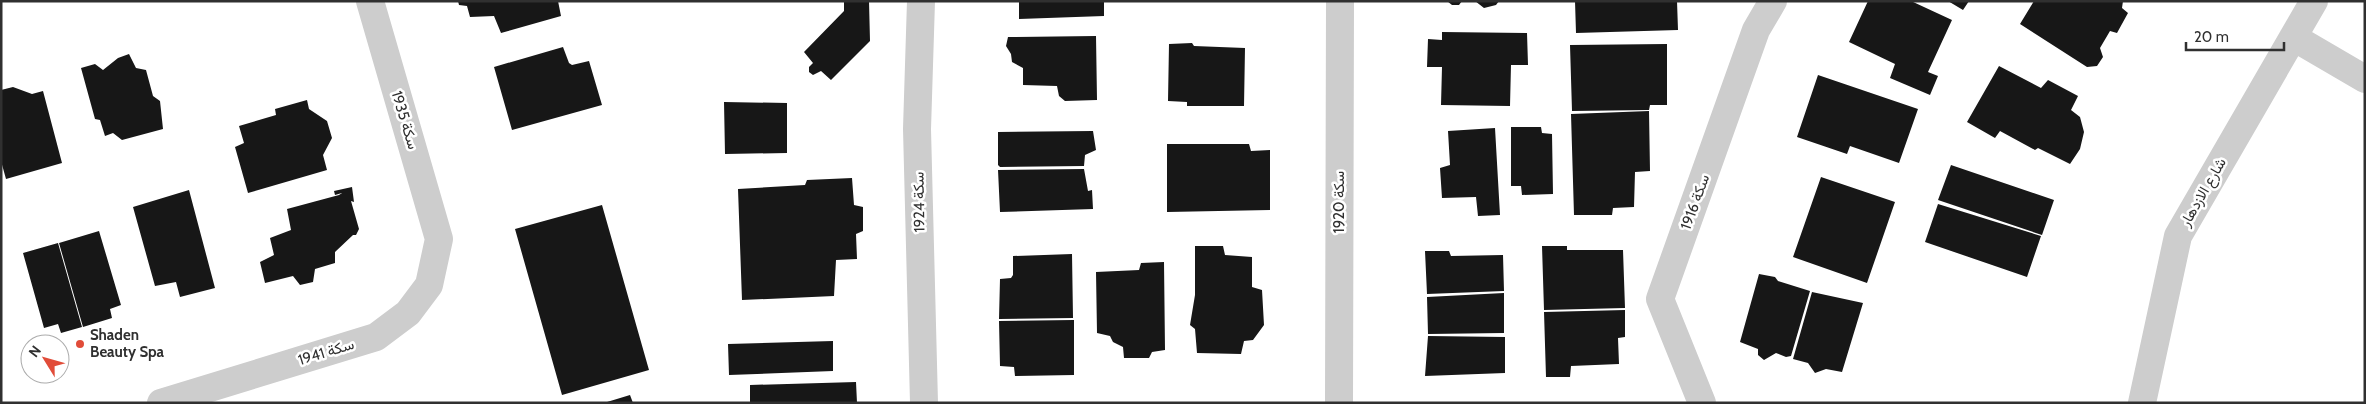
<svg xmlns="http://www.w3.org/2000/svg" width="2366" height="404" viewBox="0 0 2366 404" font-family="Cabin,Vazirmatn,sans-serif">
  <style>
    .building { fill: #171717 }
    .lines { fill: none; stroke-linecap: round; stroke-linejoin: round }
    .minor { stroke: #cdcdcd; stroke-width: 28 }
    .poi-dot { fill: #e14c39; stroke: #fff; stroke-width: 2 }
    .labels { text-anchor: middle; stroke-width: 5; stroke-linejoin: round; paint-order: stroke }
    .street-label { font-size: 15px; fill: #303030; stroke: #fff }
    .poi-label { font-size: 15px; font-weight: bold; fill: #303030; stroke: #fff; text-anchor: start }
  </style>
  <rect width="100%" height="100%" fill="#fff"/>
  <path class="building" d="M458 1H558L561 16 501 33 494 16 470 17 467 6 459 5Z
    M844 1H869L870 41 831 80 821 71 813 75 809 72V67L813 63 804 52 844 11Z
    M1019 1H1104V16L1019 19Z
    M1447 1H1462L1459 5H1452Z
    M1475 1H1499L1496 5 1484 8Z
    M1575 1H1677L1678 30 1576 33Z
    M1868 1H1911L1952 20 1928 72 1938 76 1930 95 1890 78 1895 64 1849 42Z
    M1948 1H1969L1963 10Z
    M2034 1H2123L2122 8 2128 13 2117 33 2110 31 2100 48 2103 57 2097 66 2087 67 2020 24Z
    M1442 32 1527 33 1528 65H1511L1510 106 1441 105 1442 67H1427L1428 39 1442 40Z
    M1096 36 1097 100 1065 101 1059 96 1057 86 1023 85V68L1012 62 1011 54 1006 46 1008 37Z
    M1192 43 1194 46 1245 48 1244 106H1187V102L1168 101 1169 44Z
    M1667 44V105H1650L1649 110 1572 111 1570 45Z
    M563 47 569 63 572 65 589 61 602 105 512 130 494 67Z
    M129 54 136 68 146 70 153 96 160 101 163 129 122 140 113 133 105 136 100 120 95 119 81 68 95 64 103 70 118 58Z
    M1999 66 2041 88 2048 80 2078 96 2071 110 2080 117 2084 132 2080 149 2070 164 2038 148 2035 150 2000 131 1995 138 1967 122Z
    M1818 75 1918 109 1899 163 1850 146 1847 154 1797 137Z
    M13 87 32 94 43 91 62 163 6 179 1 161V90Z
    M307 100 309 109 327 121 332 138 323 155 327 170 248 193 235 147 244 143 239 126 276 115 275 109Z
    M724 102 787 103V153L725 154Z
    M1649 111 1650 171 1635 172 1634 207 1613 208 1612 215H1574L1571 114Z
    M1511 127H1541L1542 133 1552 134 1553 194 1522 195 1521 186H1511Z
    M1495 128 1500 215 1478 216 1476 197 1442 198 1440 168 1450 165 1448 131Z
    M1093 131 1096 150 1085 155 1084 166 1000 167 998 165V132Z
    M1167 144H1249L1251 151 1270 150V210L1167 212Z
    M1951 165 2054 200 2042 235 1938 200Z
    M1084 169 1088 191 1092 190 1093 209 1000 212 998 170Z
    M1821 177 1895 202 1867 283 1793 257Z
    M852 178 854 205 863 207V231L856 234 857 259 836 260 834 296 742 300 738 189 805 185 807 180Z
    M352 187 354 202 351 201 359 229 356 235H353L335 252V263L315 269 313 282 300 285 293 276 265 283 260 262 274 255 270 238 291 230 287 209 339 195 342 193 335 195 334 191Z
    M189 190 215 288 180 297 176 282 155 286 133 207Z
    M1938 204 2041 236 2027 277 1925 242Z
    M602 205 649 370 562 395 515 229Z
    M99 231 121 305 110 309 112 318 83 327 59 243Z
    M58 243 82 327 61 333 58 324 44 328 23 253Z
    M1195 246H1223L1225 255 1252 257V287L1262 290 1264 325 1253 340 1244 341 1241 354 1197 353 1195 329 1190 325 1195 295Z
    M1542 246H1567V250H1623L1625 308 1544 310Z
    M1425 251H1449L1451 256 1503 255 1504 291 1427 294Z
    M1072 254 1073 318 999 319 1000 279 1011 278 1013 275V256Z
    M1164 262 1165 350 1152 352 1149 358H1124L1123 347 1113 342 1110 336 1097 333 1096 272 1139 270 1141 263Z
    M1759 274 1775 277 1778 281 1810 291 1791 356 1786 357 1776 353 1764 360 1758 355V349L1740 342Z
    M1812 292 1863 303 1842 372 1826 369 1815 373 1808 363 1793 359Z
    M1504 293V333L1428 334 1427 297Z
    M1625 310V337L1618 338 1619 364 1571 366 1570 377H1546L1544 312Z
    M1074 320V375L1015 376 1014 367 1000 366 999 321Z
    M1428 336 1505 337V373L1425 376Z
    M833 341V371L729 375 728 344Z
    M856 382 857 403H750V385Z
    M630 395 633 403H607V402Z"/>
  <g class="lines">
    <path class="minor" d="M921 1 917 129 924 403
      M2293 37 2365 79
      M161 403 376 337 408 313 429 285 439 239 370 1
      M1339 403 1340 1
      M1702 403 1660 299 1756 30 1773 1
      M2142 403 2178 236 2314 1"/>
  </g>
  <circle class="poi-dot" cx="80" cy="344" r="5"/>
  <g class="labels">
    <g class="street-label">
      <text transform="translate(405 120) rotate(73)" y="5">سكة 1935</text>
      <text transform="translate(2203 192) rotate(-60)" y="5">شارع الازدهار</text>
      <text transform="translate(919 202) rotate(-91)" y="5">سكة 1924</text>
      <text transform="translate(1339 202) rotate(-90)" y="5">سكة 1920</text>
      <text transform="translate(1695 202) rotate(-70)" y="5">سكة 1916</text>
      <text transform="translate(326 352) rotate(-17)" y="5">سكة 1941</text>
    </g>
    <g class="poi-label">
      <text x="90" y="340">Shaden<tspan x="90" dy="17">Beauty Spa</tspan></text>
    </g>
  </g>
  <rect width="2366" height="404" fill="none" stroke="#303030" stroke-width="5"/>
  <g transform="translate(45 359) rotate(307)"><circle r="24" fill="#ffffff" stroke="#acacac"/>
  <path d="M0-4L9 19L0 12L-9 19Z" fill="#e14c39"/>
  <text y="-8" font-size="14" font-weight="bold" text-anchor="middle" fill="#303030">N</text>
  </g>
  <path d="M2186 42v8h98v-8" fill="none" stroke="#303030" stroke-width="2.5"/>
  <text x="2194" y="42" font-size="15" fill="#303030" stroke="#ffffff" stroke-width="4" paint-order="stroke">20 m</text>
</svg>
